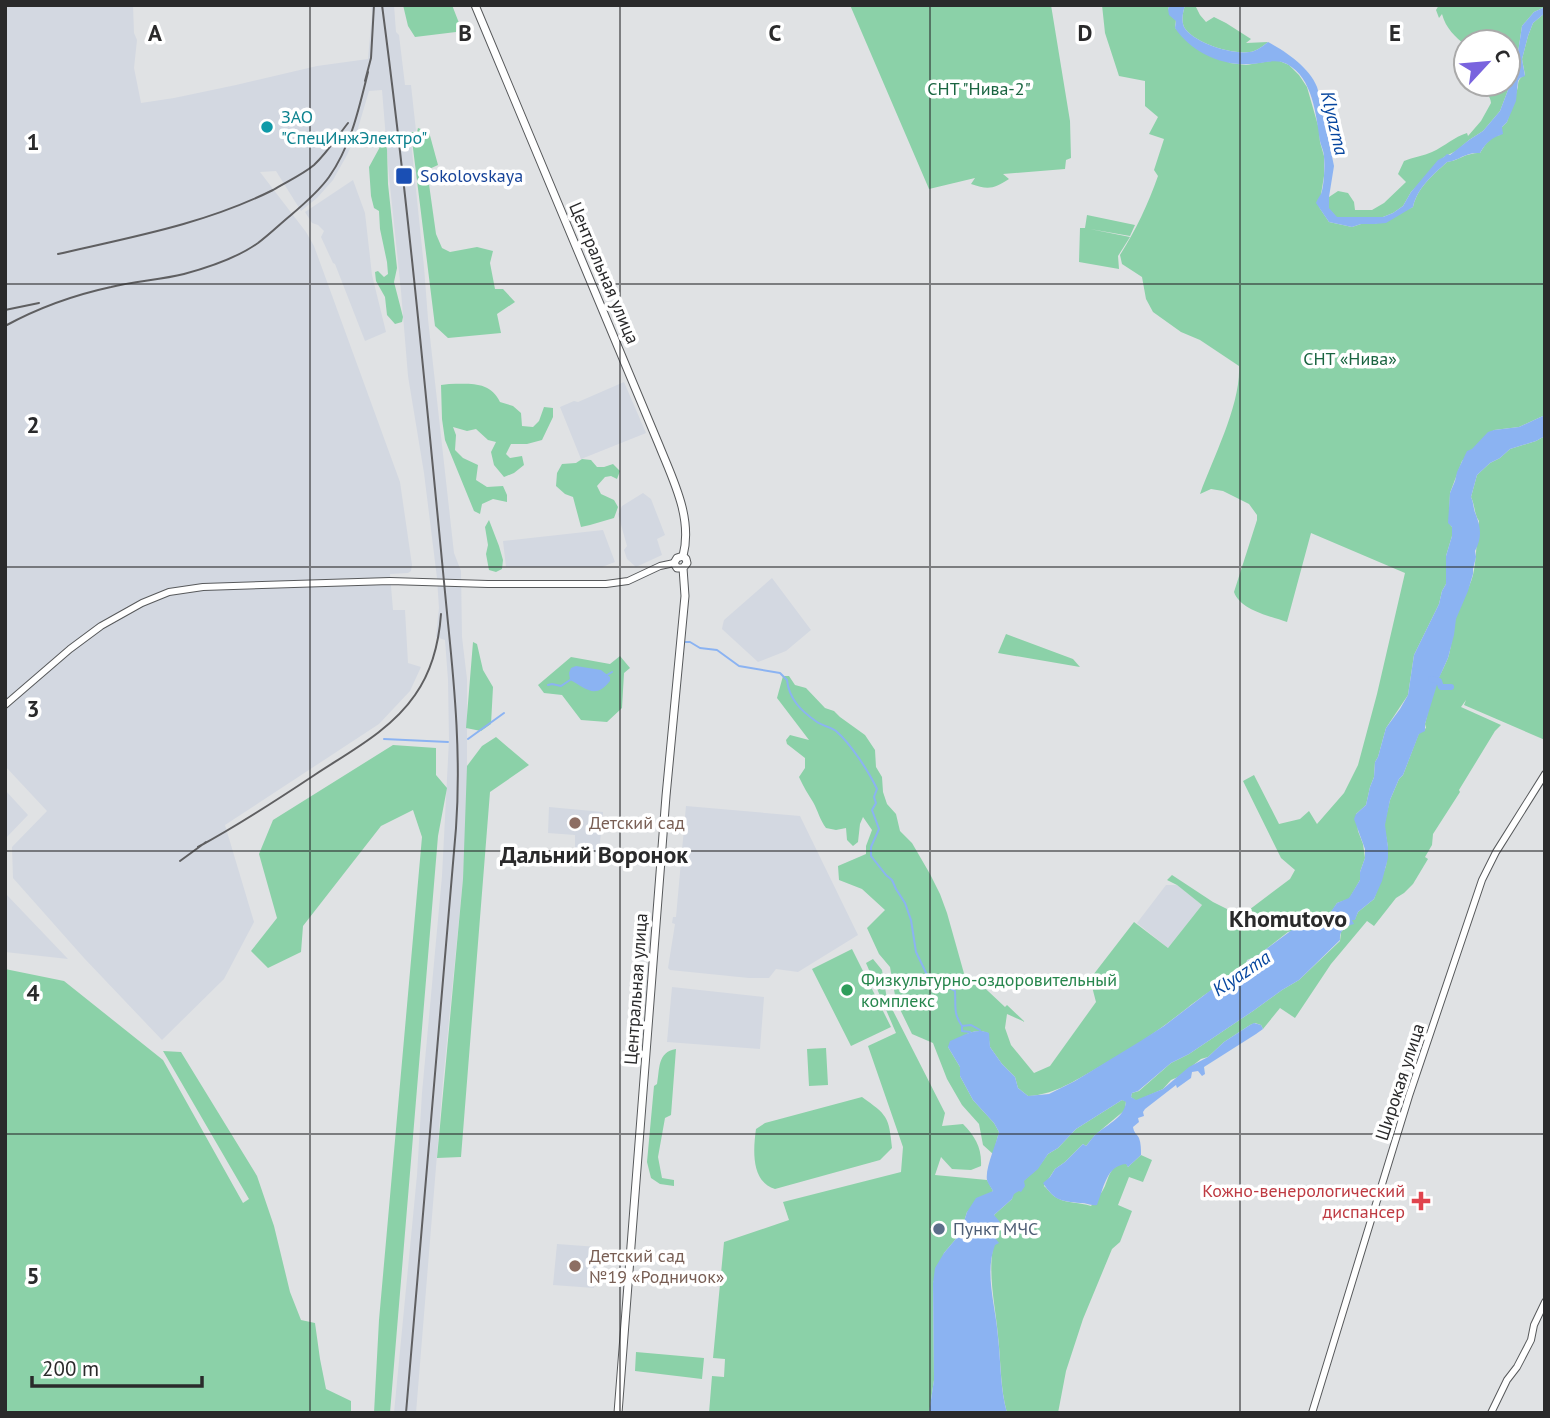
<svg xmlns="http://www.w3.org/2000/svg" width="1550" height="1418" viewBox="0 0 1550 1418" font-family="'PT Sans',sans-serif">
  <style>
    .built { fill: #d3d8e1 }
    .green { fill: #8bd1a8 }
    .water { fill: #8bb3f2 }
    .lines { fill: none; stroke-linecap: round; stroke-linejoin: round }
    .stream { stroke: #8bb3f2; stroke-width: 2 }
    .canal { stroke: #8bb3f2; stroke-width: 6 }
    .tertiary-casing { stroke: #57595b; stroke-width: 8 }
    .secondary-casing { stroke: #57595b; stroke-width: 9 }
    .tertiary { stroke: #fff; stroke-width: 6 }
    .secondary { stroke: #fff; stroke-width: 7 }
    .rail { stroke: #5f5f61; stroke-width: 2 }
    .grid { fill: none; stroke: #2a2a2b; stroke-width: 2; stroke-opacity: 0.55 }
    .culture-dot { fill: #0f9aa8; stroke: #fff; stroke-width: 2.5 }
    .transit-dot { fill: #1a4fb4; stroke: #fff; stroke-width: 2.5 }
    .education-dot { fill: #8d6e63; stroke: #fff; stroke-width: 2.5 }
    .leisure-dot { fill: #2e9e5b; stroke: #fff; stroke-width: 2.5 }
    .health-dot { fill: #e0444e; stroke: #fff; stroke-width: 2.5 }
    .service-dot { fill: #5c6f8a; stroke: #fff; stroke-width: 2.5 }
    .labels { text-anchor: middle; stroke-width: 7; stroke-linejoin: round; paint-order: stroke }
    .park-label { font-size: 18px; fill: #1a6541; stroke: #fff }
    .culture-label { font-size: 18px; fill: #0d838f; stroke: #fff; text-anchor: start }
    .transit-label { font-size: 18px; fill: #164399; stroke: #fff; text-anchor: start }
    .street-label { font-size: 18px; fill: #2a2a2b; stroke: #fff }
    .education-label { font-size: 18px; fill: #785e54; stroke: #fff; text-anchor: start }
    .leisure-label { font-size: 18px; fill: #27864d; stroke: #fff; text-anchor: start }
    .health-label { font-size: 18px; fill: #be3a42; stroke: #fff; text-anchor: end }
    .service-label { font-size: 18px; fill: #4e5e75; stroke: #fff; text-anchor: start }
    .water-label { font-size: 19px; font-style: italic; fill: #06469f; stroke: #fff }
    .district-label { font-size: 24px; font-weight: bold; fill: #2a2a2b; stroke: #fff }
    .grid-label { font-size: 23px; text-anchor: middle; font-weight: bold; fill: #2a2a2b; stroke: #fff; stroke-width: 7; stroke-linejoin: round; paint-order: stroke }
  </style>
  <rect width="100%" height="100%" fill="#e0e2e4"/>
  <path class="built" d="M5 5H133L134 33 137 40 134 68 141 103 174 98 236 85 317 66 368 59 372 13 371 5H394L396 32 399 35 405 85H411L416 131 410 132 424 267 428 319 454 553 461 571 462 637 467 679V806L463 879 443 1081 416 1413H394L417 1175 422 1093 442 876 449 740 448 680 445 640 436 637 439 608 437 578 424 473 408 376 401 291 389 176 382 90 369 91 356 135 347 155 333 180 317 198 301 211 276 171 260 172 306 232 314 246 400 482 412 565 411 571 408 573 390 574 393 610H405L408 663 421 667 410 691 379 724 225 825 254 922 224 979 162 1040 84 958 13 878 12 847 47 811 5 766Z
    M353 180 365 213 372 275 386 332 365 341 335 264 333 263 321 237 324 231 318 225 312 223 305 212Z
    M624 382 646 433 581 459 560 407 574 401 578 402Z
    M643 493 651 499 665 535 657 539 662 555 636 567 627 559 624 550 627 546 618 514 622 506Z
    M603 530 615 562 602 567H506L503 541Z
    M772 578 811 630 786 651 758 662 722 629 723 624 724 620Z
    M5 790 28 815 5 839Z
    M686 806 800 816 858 935 798 972 776 969 769 978H749L670 970 668 968 675 924 672 923 673 917H676Z
    M549 807 603 812 599 853 575 850V835L548 833Z
    M1166 885H1177L1202 905 1168 948 1137 923Z
    M5 893 68 959 5 952Z
    M672 987 764 997 760 1049 667 1042Z
    M557 1244 598 1247 594 1288 553 1285Z"/>
  <path class="green" d="M403 5H452L459 23 456 32 415 37 408 26Z
    M850 5H1051L1070 121 1071 158 1066 160 1065 169 1003 174 1009 179C994 189 988 190 971 184L975 178 929 189Z
    M1102 5H1170L1168 9 1176 20 1175 28 1230 63 1246 65 1277 60 1289 65 1299 75 1307 87 1319 129 1320 142 1324 156V176L1319 207 1329 222 1352 227 1361 224H1375L1413 207C1417 188 1433 175 1447 162 1461 160 1464 153 1480 153 1485 145 1490 136 1500 135L1502 127 1507 122 1518 87C1518 81 1519 78 1525 75L1522 59 1528 36 1533 23 1545 13V415L1519 427 1494 430 1462 461 1450 493 1449 523 1452 527V536L1446 556V584L1442 591 1439 604 1414 655 1408 695 1386 728 1378 757 1375 762 1374 777 1370 787 1366 805 1356 814 1358 831 1363 844 1365 858 1360 872V880L1349 899 1337 903 1323 925 1288 932 1257 956 1247 960 1245 968H1240L1231 985 1222 984C1202 995 1184 1011 1165 1025 1142 1042 1117 1057 1092 1071 1071 1083 1052 1095 1028 1096L1018 1088 1015 1077 1002 1064 990 1047 988 1033C972 1026 961 1038 948 1047L960 1067V1076L973 1100 994 1123 999 1132 993 1154 983 1145 979 1124 962 1105 947 1079 933 1043 912 1034 896 1001 890 967 879 954 867 928 885 910 862 889 839 880 838 866 866 854V846L872 830 863 817 860 824 858 842 853 846 847 840 846 828 836 830 826 828C820 820 818 811 813 802 808 794 803 786 799 777L805 768V758L787 744 786 740 790 735 809 740 777 698 783 676H789L795 685 806 688 825 708 834 711 840 717 865 735 875 750 876 767 882 777 883 792 887 804 896 814 900 831 912 843 930 874 940 894 947 913 965 977 972 976 1005 1007 1007 1005 1025 1022 1007 1014 1005 1028 1011 1045 1034 1073 1050 1066 1096 1002 1090 979 1134 922 1168 948 1202 905 1177 885 1167 880 1172 875 1213 902 1241 916 1290 879 1295 870 1281 858 1243 781 1254 775 1279 824 1300 819 1309 811 1317 824 1344 793 1358 765 1377 694 1405 573 1311 533 1287 622C1270 616 1240 610 1234 592L1257 520V515L1249 504 1223 491 1211 489 1200 494C1213 458 1241 404 1239 366L1200 340 1181 332 1153 312 1146 299 1142 277 1122 264 1120 255C1136 230 1148 204 1158 176L1154 170 1164 139 1149 134 1158 117 1145 106V81L1119 76 1105 33Z
    M1185 5H1195L1200 15 1206 22 1214 17 1226 23 1251 39 1246 43 1268 42C1264 45 1259 49 1254 51 1237 57 1193 43 1184 27 1181 20 1183 12 1185 5Z
    M1439 5H1545V7L1534 12 1522 26 1517 59 1508 90 1500 111 1483 131 1469 140 1456 151 1444 157 1411 192 1403 206 1393 213 1383 217H1336L1329 209V197L1338 191 1348 193 1354 202 1355 210H1372L1384 203 1406 182 1398 174 1404 161C1413 157 1424 156 1432 152 1445 146 1454 137 1467 133L1468 136 1481 121 1491 103C1491 96 1483 91 1484 84H1508V42H1466V46C1455 36 1446 29 1442 14L1439 18 1436 10Z
    M418 128 429 132 438 165 427 170 436 234 442 248 450 252 477 247 493 251 490 263 495 289H503L515 302 497 314 501 333 448 338 435 326 411 132H417Z
    M385 143 387 149 388 184 397 268 394 282 403 317 402 322 395 324 387 315 385 297 376 281 375 272 378 271 384 277 388 274 387 262 380 229 379 211 374 208 371 196 369 167 381 145Z
    M1087 215 1135 225 1130 236 1090 229 1130 237 1118 256 1119 269 1079 262 1080 228H1085Z
    M449 384C470 384 490 381 500 402L513 406 521 413 522 426 533 427 539 421 544 407 553 408V417L542 440 527 444H511L506 454 510 458 522 456 524 465 514 473 504 477 494 465 491 452 496 442 488 440 476 429 467 431 453 427 456 435 455 450 463 458 478 465 476 480 487 487 503 486 507 495V502L493 499 482 504 480 514 474 511 445 440 442 419 441 385Z
    M1545 436V740L1464 705 1466 700 1461 707 1501 725 1495 731 1459 790 1460 792 1433 834 1432 845 1425 857 1428 859 1413 884 1404 893 1396 898 1374 926 1367 921 1331 964 1295 1018 1280 1008 1263 1029 1261 1025 1255 1023 1250 1025 1224 1042 1208 1057 1201 1059 1178 1077 1171 1080 1163 1089 1136 1101 1131 1097 1132 1093 1139 1091 1171 1063 1189 1054 1253 1011 1282 990 1299 980 1340 941 1341 932 1352 920 1355 919 1358 912 1374 899 1386 866 1388 847 1384 825 1390 800 1399 779 1403 775 1419 733 1426 728 1425 724C1429 710 1432 690 1439 677 1442 671 1445 665 1448 658 1452 645 1452 633 1455 620 1459 605 1469 590 1473 575 1477 557 1476 539 1479 521 1474 514 1475 505 1471 497L1477 475 1490 463 1500 458 1510 449 1536 441Z
    M582 459 591 460 597 467H604L613 464 620 471 617 479 611 476 605 477 597 486 601 494 614 500 618 507 614 518 590 525 581 527 573 497 565 494 556 486 557 473 562 464 576 463Z
    M489 520 499 546 503 560 502 569 496 572 489 570 486 554 488 545 485 527Z
    M1006 634 1073 659 1080 667 998 653Z
    M473 642 477 644 483 670 493 687 491 724 481 731 466 728Z
    M620 656 630 668 624 673 622 708 607 722 581 720 562 695 544 693 538 685 571 657 610 664Z
    M496 737 529 765 490 792 461 1157 437 1158 463 879 467 766 482 746Z
    M393 745 436 748V775L447 788 438 836 390 1413H374L379 1320 422 837 413 810 381 826 303 926 301 952 268 968 251 951 277 918 259 854 273 820Z
    M852 949 891 1027 851 1046 812 969Z
    M873 959 882 970 887 999 945 1113 942 1126 963 1124C975 1136 982 1148 981 1166L971 1170 952 1169 941 1157 935 1175 987 1180 993 1191 967 1212 960 1234 944 1253 933 1283 934 1380 929 1413H709L712 1376 724 1377 725 1359 713 1358 724 1242 789 1220 783 1202 901 1172 903 1147 868 1046 896 1033 866 963Z
    M5 969 64 981 163 1060 243 1203 249 1199 163 1051 181 1052 257 1176 274 1226 290 1292 301 1320 315 1323 320 1359 326 1389 351 1401V1413H5Z
    M826 1048 828 1085 809 1086 807 1049Z
    M676 1049 671 1115 665 1118 658 1157 662 1178 674 1180V1186L660 1184 651 1178 647 1162 654 1086 657 1084C660 1069 657 1052 676 1049Z
    M862 1097C887 1115 889 1116 892 1148L880 1160 775 1189C751 1182 753 1150 756 1129L765 1123Z
    M1122 1100 1126 1101 1125 1110 1095 1135 1086 1146 1083 1144 1065 1162 1055 1169 1044 1186C1049 1190 1051 1195 1057 1198 1068 1204 1080 1202 1091 1206 1096 1200 1102 1193 1105 1186 1110 1174 1110 1166 1126 1163L1128 1167 1141 1155 1152 1160 1143 1182 1129 1177 1118 1205 1132 1211 1120 1242 1112 1249 1083 1319 1066 1371 1058 1413H1007C1000 1387 1001 1362 998 1336 995 1300 984 1262 999 1228L994 1215 1012 1199 1013 1194 1019 1190 1023 1181 1037 1169 1048 1154 1058 1148 1076 1129Z
    M636 1352 704 1358 702 1379 635 1371Z"/>
  <path class="water" d="M1170 5H1185C1183 12 1181 20 1184 27 1193 43 1237 57 1254 51 1259 49 1264 45 1268 42 1286 52 1309 67 1317 87 1320 95 1317 101 1322 108L1334 166 1329 197V208L1337 217H1383L1393 213 1403 206 1411 192 1438 160 1444 157 1447 154 1450 155 1469 140 1483 131 1500 111 1508 90 1517 59 1522 26 1534 12 1545 7V13L1533 23 1528 36 1522 59 1525 76 1520 78 1518 81 1516 101 1507 122 1502 127 1503 134C1492 138 1486 142 1480 153 1464 152 1461 160 1447 162 1433 175 1417 188 1413 207L1386 223 1375 224H1361L1352 227 1329 222 1316 203C1317 200 1319 197 1321 194 1324 187 1325 165 1324 157 1324 151 1321 146 1320 141 1316 115 1313 78 1287 64 1275 58 1262 64 1249 64 1221 66 1190 51 1175 28L1176 21 1169 15 1168 9Z
    M1545 415V436L1536 441 1510 449 1500 458 1490 463 1477 475 1471 497C1474 503 1473 509 1476 515 1481 528 1482 538 1475 551L1476 557 1473 569V574L1468 591 1456 619 1454 635 1448 658 1439 678 1425 724V731L1419 734 1403 775 1399 779 1390 800 1385 825 1388 847V858L1382 881 1374 899 1358 912 1355 920H1352L1354 924C1345 926 1339 931 1340 940L1299 980 1282 990 1253 1011 1189 1054 1171 1063 1138 1091 1132 1093 1131 1097 1136 1100 1163 1089 1189 1067 1208 1057 1224 1042 1250 1025 1254 1023 1261 1025 1263 1029 1256 1034 1204 1067 1205 1074 1202 1076 1198 1071 1192 1072 1191 1078 1177 1088 1176 1085 1145 1109 1143 1112 1144 1116 1138 1118 1139 1122 1133 1127C1134 1133 1136 1133 1139 1138 1141 1143 1141 1150 1141 1155L1128 1167 1126 1164C1106 1166 1104 1188 1097 1205 1090 1206 1087 1203 1081 1203 1060 1201 1055 1201 1043 1183L1050 1177 1055 1169 1065 1162 1083 1144 1086 1146C1089 1143 1091 1139 1094 1136 1105 1125 1124 1119 1126 1102L1122 1100 1076 1129 1058 1148 1048 1154 1038 1169 1024 1181 1025 1186 1021 1192 1019 1191 1014 1194 1012 1199 994 1215 1000 1222 995 1238 999 1243 995 1245C984 1273 996 1308 998 1337 1001 1363 1000 1388 1007 1413H929L934 1380 933 1283 935 1268 944 1253 960 1234 967 1212 976 1198 993 1191C991 1187 988 1184 987 1180 985 1168 996 1145 999 1132L994 1123 973 1100 960 1076V1067L948 1047 950 1041C963 1036 975 1027 989 1033L990 1047 1002 1064 1015 1077 1018 1088 1028 1096 1049 1094 1075 1081 1139 1042 1164 1026 1211 990 1222 984 1231 985 1236 975 1235 970 1245 968 1247 961 1257 956 1304 921 1312 927 1322 925 1317 917H1327L1337 903 1349 898 1360 880V872L1365 858V849L1354 819 1356 814 1366 805 1370 787 1374 777 1375 762 1378 757 1386 728 1400 709 1408 695 1414 655 1439 604 1442 591 1446 584V556L1452 536V527L1448 523 1450 493 1455 481 1457 472 1467 451 1472 449 1488 432 1494 430 1519 427Z
    M576 666 601 670 610 677V681C595 700 586 688 570 680L569 673 571 668Z"/>
  <g class="lines">
    <path class="stream" d="M683 642H690L700 648 717 650 739 666 780 673 787 680C789 699 801 711 817 722 823 726 831 727 836 731 851 744 869 772 877 789L874 797 876 803 872 810 879 829 871 847V856L886 875 892 880 896 889 905 903 911 920 916 952 931 983 946 986 955 991C956 1006 953 1013 962 1026L971 1025 980 1030
      M607 675 612 672
      M548 685 552 684 561 686 570 680
      M384 739 448 742
      M468 739 504 713
      M962 1027V1031L970 1032"/>
    <path class="canal" d="M1431 679 1439 681 1441 687H1451"/>
    <g class="tertiary-casing">
      <path id="tertiary" d="M5 705 70 649 101 626 142 603 169 592 203 587 390 581 488 584H606L628 581 660 566 674 563
        M1312 1413 1409 1096 1482 880 1496 852 1545 774
        M1491 1413 1507 1380 1517 1367 1531 1340 1534 1325 1545 1302"/>
    </g>
    <g class="secondary-casing">
      <path id="secondary" d="M475 5 659 445C673 480 693 518 683 556L686 559 687 563 683 568 685 596 666 796 618 1413
        M683 556 677 558 674 563 677 568H683"/>
    </g>
    <use href="#tertiary" class="tertiary"/>
    <use href="#secondary" class="secondary"/>
    <path class="rail" d="M382 5C409 210 428 417 448 623 455 691 461 759 456 828L406 1413
      M365 81 371 58 374 5
      M58 254C132 237 205 224 273 190 286 182 302 175 314 165 327 153 337 137 348 123
      M5 310 39 303
      M5 326C38 308 74 295 111 287 135 281 160 280 184 274 210 267 237 258 258 243 270 234 280 224 291 215 304 204 319 191 329 177 351 146 359 108 368 72
      M198 847C239 825 277 800 316 774 351 751 391 730 415 695 432 671 439 642 441 614
      M180 861 206 842"/>
  </g>
  <path class="grid" d="M310 5V1413M620 5V1413M930 5V1413M1240 5V1413M5 284H1545M5 567H1545M5 851H1545M5 1134H1545"/>
  <circle class="culture-dot" cx="267" cy="127" r="7"/>
  <rect class="transit-dot" x="395" y="167" width="18" height="18" rx="3.5"/>
  <g class="education-dot">
    <circle cx="575" cy="823" r="7"/>
    <circle cx="575" cy="1266" r="7"/>
  </g>
  <circle class="leisure-dot" cx="847" cy="990" r="7"/>
  <path class="health-dot" d="M1417.5 1190.5h7v7h7v7h-7v7h-7v-7h-7v-7h7z"/>
  <circle class="service-dot" cx="939" cy="1229" r="7"/>
  <g class="labels">
    <g class="park-label">
      <text x="979" y="95">СНТ "Нива-2"</text>
      <text x="1350" y="365">СНТ «Нива»</text>
    </g>
    <g class="culture-label">
      <text x="281" y="123">ЗАО<tspan x="281" dy="21">"СпецИнжЭлектро"</tspan></text>
    </g>
    <g class="transit-label">
      <text x="420" y="182">Sokolovskaya</text>
    </g>
    <g class="street-label">
      <text transform="translate(604 273) rotate(67)" y="6">Центральная улица</text>
      <text transform="translate(636 989) rotate(-86)" y="6">Центральная улица</text>
      <text transform="translate(1400 1082) rotate(-72)" y="6">Широкая улица</text>
    </g>
    <g class="education-label">
      <text x="589" y="829">Детский сад</text>
      <text x="589" y="1262">Детский сад<tspan x="589" dy="21">№19 «Родничок»</tspan></text>
    </g>
    <g class="leisure-label">
      <text x="861" y="986">Физкультурно-оздоровительный<tspan x="861" dy="21">комплекс</tspan></text>
    </g>
    <g class="health-label">
      <text x="1405" y="1197">Кожно-венерологический<tspan x="1405" dy="21">диспансер</tspan></text>
    </g>
    <g class="service-label">
      <text x="953" y="1235">Пункт МЧС</text>
    </g>
    <g class="water-label">
      <text transform="translate(1335 123) rotate(77)" y="7">Klyazma</text>
      <text transform="translate(1241 973) rotate(-34)" y="7">Klyazma</text>
    </g>
    <g class="district-label">
      <text x="594" y="863">Дальний Воронок</text>
      <text x="1288" y="927">Khomutovo</text>
    </g>
  </g>
  <g class="grid-label">
    <text x="155" y="41">A</text>
    <text x="465" y="41">B</text>
    <text x="775" y="41">C</text>
    <text x="1085" y="41">D</text>
    <text x="1395" y="41">E</text>
    <text x="33" y="150">1</text>
    <text x="33" y="433">2</text>
    <text x="33" y="717">3</text>
    <text x="33" y="1001">4</text>
    <text x="33" y="1284">5</text>
  </g>
  <rect width="1550" height="1418" fill="none" stroke="#2a2a2b" stroke-width="14"/>
  <g transform="translate(1487 63) rotate(64)"><circle r="33" fill="#ffffff" stroke="#aaaaaa" stroke-width="2"/>
  <path d="M0-5L12 26L0 18L-12 26Z" fill="#7963de"/>
  <text y="-10" font-size="19" font-weight="bold" text-anchor="middle" fill="#2a2a2b">С</text>
  </g>
  <path d="M32 1376v10h170v-10" fill="none" stroke="#2a2a2b" stroke-width="3.5"/>
  <text x="42" y="1376" font-size="21" fill="#2a2a2b" stroke="#ffffff" stroke-width="5" paint-order="stroke">200 m</text>
</svg>
